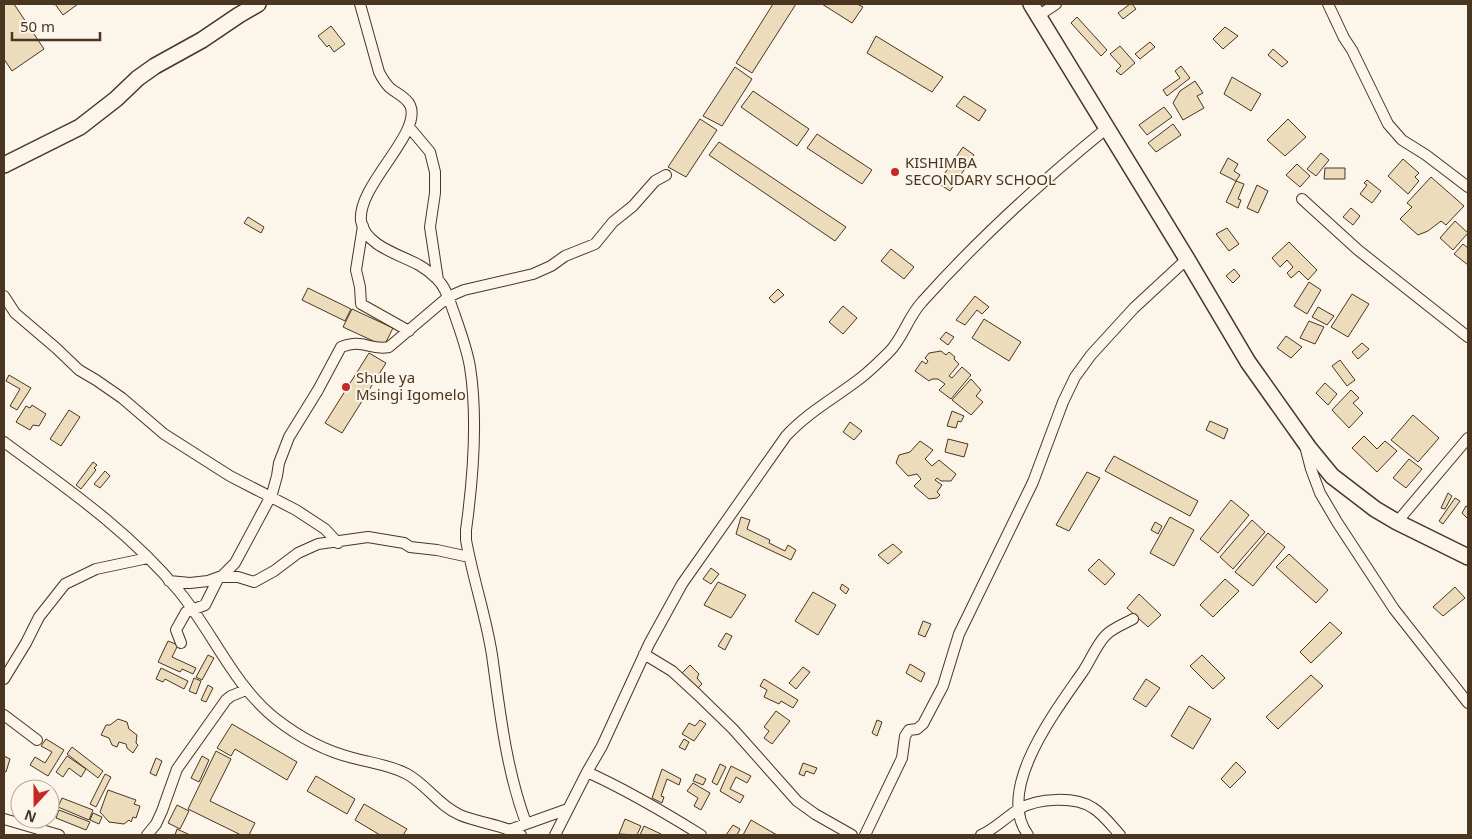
<svg xmlns="http://www.w3.org/2000/svg" width="1472" height="839" viewBox="0 0 1472 839" font-family="'Noto Sans',sans-serif">
  <style>
    .building { fill: #ecdcbc; stroke: #4a3520 }
    .lines { fill: none; stroke-linecap: round; stroke-linejoin: round }
    .street-casing { stroke: #4a3520; stroke-width: 12 }
    .secondary-casing { stroke: #4a3520; stroke-width: 18 }
    .street { stroke: #fbf6e9; stroke-width: 10 }
    .secondary { stroke: #fbf6e9; stroke-width: 15 }
    .poi-dot { fill: #c62828; stroke: #fbf6e9; stroke-width: 2 }
    .labels { text-anchor: middle; stroke-width: 4; stroke-linejoin: round; paint-order: stroke }
    .poi-label { font-size: 15px; fill: #4a3520; stroke: #fbf6e9; text-anchor: start }
  </style>
  <rect width="100%" height="100%" fill="#fbf6e9"/>
  <path class="building" d="M4 4H14L44 49 12 71 4 59Z
    M52 4H78L63 15 55 4 53 5Z
    M773 4H796L752 73 736 63Z
    M822 4H857L863 7 852 23Z
    M1130 4H1132L1136 9 1123 19 1118 13Z
    M1077 17 1107 50 1101 56 1071 23Z
    M331 26 345 44 334 52 329 45 327 47 318 36Z
    M1225 27 1238 36 1223 49 1213 39Z
    M876 36 943 77 932 92 867 53Z
    M1150 42 1155 47 1140 59 1135 54Z
    M1120 46 1135 63 1121 75 1116 71 1121 66 1110 54Z
    M1273 49 1288 62 1282 67 1268 55Z
    M1181 66 1190 78 1167 96 1163 90 1180 78 1175 71Z
    M735 67 752 79 722 126 703 116Z
    M1232 77 1261 94 1251 111 1224 94Z
    M1195 81 1203 93 1197 96 1204 108 1183 120 1173 103 1180 91Z
    M753 91 809 129 797 146 741 107Z
    M964 96 986 110 979 121 956 106Z
    M1164 107 1172 117 1147 135 1139 125Z
    M700 119 717 130 686 177 668 167Z
    M1288 119 1306 137 1285 156 1267 140Z
    M1173 124 1181 135 1156 152 1148 143Z
    M817 134 872 170 862 184 807 148Z
    M719 142 846 227 835 241 709 155Z
    M963 147 974 155 950 191 938 183Z
    M1321 153 1329 160 1316 176 1307 169Z
    M1228 158 1238 164 1234 171 1240 175 1236 181 1220 173Z
    M1403 159 1419 173 1415 177 1419 181 1408 194 1388 176Z
    M1297 164 1310 176 1300 187 1286 175Z
    M1325 168H1345V179H1324Z
    M1431 177 1464 206 1446 225 1441 221 1428 231 1418 235 1400 219 1412 207 1407 203Z
    M1367 180 1381 191 1372 203 1360 194 1367 185 1364 183Z
    M1236 181 1244 184 1238 199 1241 200 1238 208 1226 202Z
    M1257 185 1268 191 1258 213 1247 208Z
    M1351 208 1360 216 1353 225 1343 217Z
    M248 217 264 227 261 233 244 223Z
    M1455 221 1468 233 1453 250 1440 238Z
    M1227 228 1239 244 1229 251 1216 234Z
    M1289 242 1317 270 1308 280 1299 271 1291 278 1287 273 1293 267 1287 260 1280 267 1272 258Z
    M1463 244 1468 248V265L1454 254Z
    M891 249 914 267 904 279 881 261Z
    M1234 269 1240 276 1233 283 1226 276Z
    M1309 282 1321 290 1307 314 1294 306Z
    M308 288 351 309 345 321 302 300Z
    M778 289 784 295 774 303 769 298Z
    M1352 294 1369 304 1348 337 1331 327Z
    M975 296 989 307 982 314 977 310 965 325 956 320Z
    M843 306 857 318 843 334 829 322Z
    M1318 307 1334 316 1327 325 1312 317Z
    M352 309 393 328 384 346 343 327Z
    M984 319 1021 342 1009 361 972 338Z
    M1309 321 1324 327 1315 344 1300 338Z
    M946 332 954 337 948 345 940 339Z
    M1286 336 1302 347 1291 358 1277 348Z
    M1362 343 1369 349 1358 359 1352 352Z
    M941 351 946 355 949 352 955 357 954 359 959 364 949 376 952 378 962 367 971 375 951 399 939 390 945 384 938 379H932L929 381 915 371 922 361 926 364 928 361 925 358 929 353Z
    M369 353 386 363 342 433 325 423Z
    M1340 360 1355 380 1347 386 1332 366Z
    M9 375 31 388 17 410 10 406 20 389 6 381Z
    M971 379 981 390 976 396 983 402 971 415 952 400Z
    M1325 383 1337 394 1328 405 1316 393Z
    M1351 390 1359 398 1353 403 1363 413 1349 428 1332 410Z
    M32 405 46 414 39 426 33 425 30 430 16 422 26 406 30 408Z
    M69 410 80 417 61 446 50 439Z
    M952 411 964 416 961 422 958 421 956 428 947 426Z
    M1413 415 1439 438 1418 462 1391 440Z
    M1210 421 1228 429 1224 439 1206 430Z
    M850 422 862 431 854 440 843 432Z
    M1364 436 1377 449 1385 441 1397 451 1377 472 1352 448Z
    M948 439 968 444 964 457 945 452Z
    M920 441 933 450 925 459 932 466 939 460 956 474 951 481H941L937 478 935 480 942 485 937 492 940 495 937 498 929 499 914 486 921 479 917 474 908 476 896 463 899 455 910 452Z
    M1114 456 1198 501 1190 516 1105 471Z
    M1409 459 1422 469 1406 488 1393 478Z
    M93 462 97 465 94 468 96 470 81 489 76 485Z
    M105 471 110 476 100 488 94 484Z
    M1087 472 1100 478 1069 531 1056 525Z
    M1448 493 1452 496 1445 509 1441 508Z
    M1455 498 1460 501 1443 524 1439 521Z
    M1231 500 1249 515 1218 553 1200 539Z
    M1466 506 1468 507V519L1462 513Z
    M741 517 750 520 747 529 770 540 769 543 785 551 788 545 796 550 791 560 736 534Z
    M1170 517 1194 530 1174 566 1150 553Z
    M1252 520 1265 532 1233 569 1220 557Z
    M1155 522 1162 526 1158 534 1151 530Z
    M1268 533 1285 547 1253 586 1235 572Z
    M893 544 902 552 888 564 878 555Z
    M1289 554 1328 590 1316 603 1276 567Z
    M1099 559 1115 574 1105 585 1088 570Z
    M711 568 719 574 711 584 703 579Z
    M1225 579 1239 591 1213 617 1200 605Z
    M718 582 746 595 731 618 704 605Z
    M842 584 849 589 846 594 840 589Z
    M1455 587 1465 598 1443 616 1433 607Z
    M813 592 836 605 818 635 795 621Z
    M1139 594 1161 615 1148 627 1127 608Z
    M923 621 931 624 925 637 918 634Z
    M1330 622 1342 633 1311 663 1300 652Z
    M726 633 732 636 725 650 718 646Z
    M168 641 178 645 172 657 196 668 193 674 182 669 180 672 158 662Z
    M208 655 214 658 202 680 196 677Z
    M1202 655 1225 678 1213 689 1190 666Z
    M910 664 925 673 921 682 906 673Z
    M690 665 699 674 697 678 702 684 697 689 681 674Z
    M803 667 810 672 796 689 789 683Z
    M161 668 188 681 184 689 165 679 163 682 156 679Z
    M1311 675 1323 686 1278 729 1266 717Z
    M194 678 201 681 196 694 189 691Z
    M764 679 798 700 793 708 781 701 779 704 764 697 767 690 760 686Z
    M1146 679 1160 688 1146 707 1133 699Z
    M208 685 213 688 206 702 201 700Z
    M1189 706 1211 719 1193 749 1171 736Z
    M776 711 790 721 772 744 764 738 769 731 764 727Z
    M118 719 127 722 129 729 137 735 136 743 138 745 133 753 127 748 126 744 119 742 117 747 112 745 109 738 101 735 106 725H110Z
    M700 720 706 724 694 741 682 734 689 723 695 726Z
    M877 720 882 722 877 736 872 733Z
    M232 724 297 762 287 780 235 749 231 756 217 748Z
    M46 739 64 750 48 776 30 765 35 757 45 763 52 752 41 746Z
    M684 739 689 742 685 750 679 747Z
    M72 747 103 771 98 778 67 754Z
    M216 751 231 759 210 801 255 823 249 835H241L188 809Z
    M4 756 10 759 6 772 4 771Z
    M67 756 86 769 81 777 69 768 63 777 56 772Z
    M202 756 209 760 199 782 191 778Z
    M156 758 162 761 156 776 150 773Z
    M1236 762 1246 772 1230 788 1221 779Z
    M803 763 817 768 814 774 806 771 804 776 799 774Z
    M720 764 726 767 717 785 712 782Z
    M731 766 751 776 747 783 736 777 730 789 744 796 740 803 720 791Z
    M662 769 681 779 679 785 667 779 661 796 664 797 662 803 652 798Z
    M105 774 111 777 96 807 90 804Z
    M696 774 706 779 703 785 693 781Z
    M316 776 355 799 347 814 307 791Z
    M693 783 710 793 701 810 694 806 698 798 687 791Z
    M108 790 136 800 134 804 140 806 136 818 133 817 131 822 129 820 124 824 109 822 100 812Z
    M62 798 93 810 89 820 58 807Z
    M364 804 407 829 403 835H380L355 820Z
    M177 805 189 811 180 829 168 823Z
    M59 810 90 822 86 830 56 818Z
    M93 813 102 817 99 824 90 820Z
    M625 819 641 826 637 835 619 834Z
    M751 820 777 835H743Z
    M733 825 740 829 737 835H726Z
    M644 826 661 834V835H640Z
    M177 829 190 835H175Z"/>
  <g class="lines">
    <g class="street-casing">
      <path id="street" d="M360 4 379 72C382 78 385 83 390 88 396 93 406 97 410 105 423 133 357 185 361 221 365 246 401 255 419 265 426 269 432 274 437 279 446 287 450 302 454 313 460 330 467 349 470 367 478 418 473 479 466 530V540C473 579 486 616 492 655 500 712 506 769 526 823
        M1328 4 1344 38 1352 50 1388 124 1402 140 1426 155 1468 187
        M1038 16 1056 4
        M409 127 430 152 435 172V193L430 227 438 280
        M1302 199 1358 250 1468 337
        M363 226 356 270 360 287 361 304 409 331
        M4 296 15 313 56 348 79 370 96 380 122 398 164 434 230 476 296 510 325 529 338 543
        M4 442C66 488 128 530 178 590 213 632 233 685 276 719 299 737 325 751 353 758 371 763 390 765 407 774 427 785 439 806 460 815 479 823 504 825 521 835
        M1305 446 1311 469 1320 493 1337 522 1394 609 1468 703
        M1397 522 1468 438
        M169 581 190 583 208 581 222 576 235 563 272 494 277 476 279 463 289 437 318 390 341 347C364 338 369 351 389 347L448 297 464 290 533 274 551 266 565 256 595 244 613 222 633 206 655 181 666 175
        M181 643 176 630 186 612 205 605 219 577H238L254 582 274 571 298 553 318 544 368 537 404 543 410 547 437 550 469 557
        M644 654 672 671 697 694 733 729 797 801 815 814 852 835
        M4 679 26 643 39 617 65 584 96 569 148 558
        M4 715 37 740
        M587 772C627 790 664 812 701 835
        M4 819 59 835
        M509 830 568 809
        M147 835 156 824 162 811 177 769 226 700 231 696 246 690
        M555 835 587 772 602 746 649 644 682 584 786 436C807 413 833 399 858 380 869 372 879 362 889 352 903 338 908 317 922 302 979 238 1042 181 1107 128
        M865 835 902 758 905 736 909 730 917 729 923 724 943 686 959 634 1033 482 1063 402 1075 377 1091 355 1134 308 1187 259
        M981 835C995 829 1006 817 1019 809 1038 798 1075 796 1093 808 1103 814 1112 826 1120 835
        M1028 835C994 789 1058 708 1084 670 1091 659 1097 644 1106 635 1113 628 1124 624 1133 619"/>
    </g>
    <g class="secondary-casing">
      <path id="secondary" d="M1031 4 1187 259 1248 362 1309 448 1332 476 1375 509 1397 522 1468 557
        M4 165 80 127 116 99 138 78 155 66 202 40 239 15 258 4"/>
    </g>
    <use href="#street" class="street"/>
    <use href="#secondary" class="secondary"/>
  </g>
  <g class="poi-dot">
    <circle cx="895" cy="172" r="5"/>
    <circle cx="346" cy="387" r="5"/>
  </g>
  <g class="labels">
    <g class="poi-label">
      <text x="905" y="168">KISHIMBA<tspan x="905" dy="17">SECONDARY SCHOOL</tspan></text>
      <text x="356" y="383">Shule ya<tspan x="356" dy="17">Msingi Igomelo</tspan></text>
    </g>
  </g>
  <rect width="1472" height="839" fill="none" stroke="#4a3520" stroke-width="10"/>
  <g transform="translate(35 804) rotate(201)"><circle r="24" fill="#fbf6e9" stroke="#b4a999"/>
  <path d="M0-4L9 19L0 12L-9 19Z" fill="#c62828"/>
  <text y="-8" font-size="14" font-weight="bold" text-anchor="middle" fill="#4a3520">N</text>
  </g>
  <path d="M12 32v8h88v-8" fill="none" stroke="#4a3520" stroke-width="2.5"/>
  <text x="20" y="32" font-size="15" fill="#4a3520" stroke="#fbf6e9" stroke-width="4" paint-order="stroke">50 m</text>
</svg>
